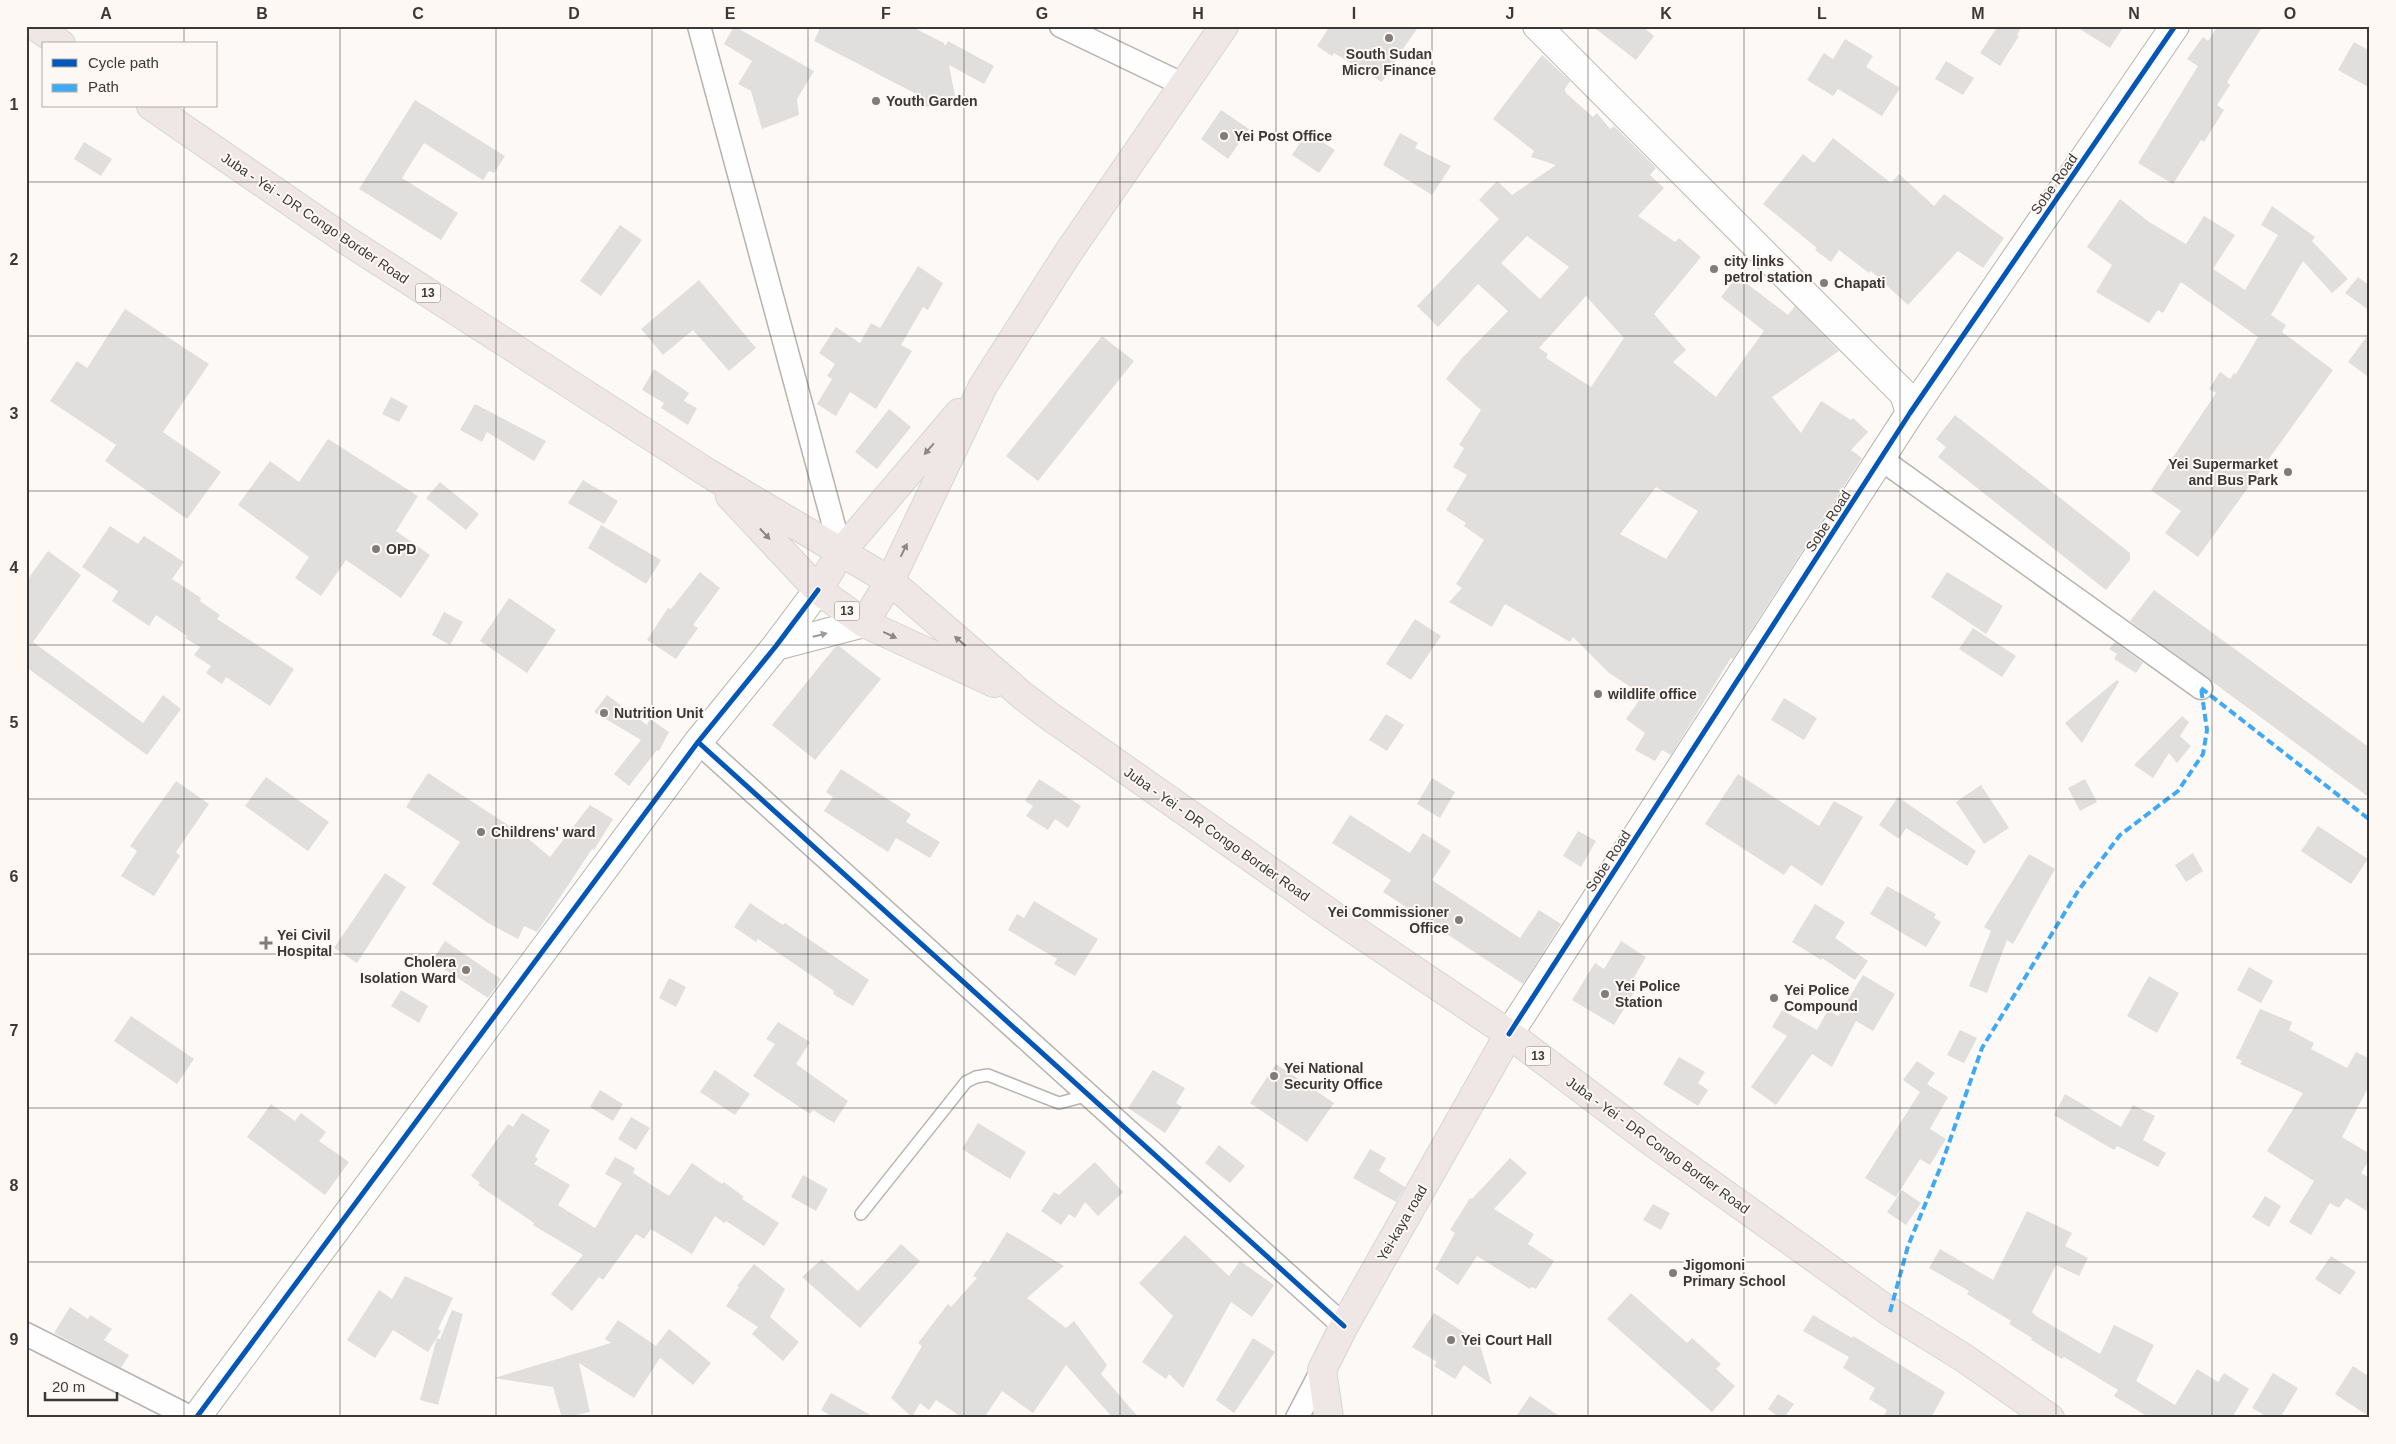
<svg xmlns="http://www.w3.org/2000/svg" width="2396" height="1444" viewBox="0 0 2396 1444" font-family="Arial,sans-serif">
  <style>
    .building { fill: #e1dfdd; fill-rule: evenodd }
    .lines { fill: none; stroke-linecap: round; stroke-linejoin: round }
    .service-casing { stroke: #b6b3b1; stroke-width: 14 }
    .minor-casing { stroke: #b6b3b1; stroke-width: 25 }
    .tertiary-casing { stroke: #b6b3b1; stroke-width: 30 }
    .primary-casing { stroke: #d7d5d4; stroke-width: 30 }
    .service { stroke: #fffefe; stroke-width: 11 }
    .minor { stroke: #fffefe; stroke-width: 22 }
    .tertiary { stroke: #fffefe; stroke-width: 28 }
    .primary { stroke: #efe7e5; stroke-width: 28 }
    .quiet { stroke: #3fa9f5; stroke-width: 4; stroke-dasharray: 8 4; stroke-linecap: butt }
    .cycleway-casing { stroke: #fef8f4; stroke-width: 8 }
    .cycleway { stroke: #0057b8; stroke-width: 5 }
    .oneway { fill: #8c8785 }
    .oneway2 { fill: #9d9c9a }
    .grid { fill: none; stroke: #3b3937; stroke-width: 1; stroke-opacity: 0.55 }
    .poi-dot { fill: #7f7c7a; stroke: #fef8f4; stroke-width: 2 }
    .labels { text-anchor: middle; stroke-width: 4; stroke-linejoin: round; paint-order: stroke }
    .shield { fill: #fef8f4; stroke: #767270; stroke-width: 1 }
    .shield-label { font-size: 12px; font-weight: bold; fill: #3b3937 }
    .poi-label { font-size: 14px; font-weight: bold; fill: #3b3937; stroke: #fef8f4; text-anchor: start }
    .street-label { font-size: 14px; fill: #3b3937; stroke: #fef8f4 }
    .neatline { fill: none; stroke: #3b3937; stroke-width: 2 }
    .grid-label { font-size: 16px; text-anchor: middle; font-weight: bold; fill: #3b3937 }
  </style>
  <rect width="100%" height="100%" fill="#fcf9f6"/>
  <path class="building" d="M734 26 814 71 797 99 799 115 762 129 751 91 738 84 752 61 724 44Z
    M821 26H910L944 43 945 46 948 41 994 66 984 84 949 65 956 101 926 107 924 98 814 41Z
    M1330 26H1419L1398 56 1382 82 1334 53 1332 56 1317 46Z
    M1592 26H1642L1654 36 1636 60Z
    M1998 26H2022L2017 35 2019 36 2000 66 1980 53Z
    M2075 26H2124L2110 48Z
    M2218 26H2263L2227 82 2230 85 2217 105 2224 110 2204 142 2201 140 2173 184 2138 163 2198 66 2187 59 2203 37 2208 41Z
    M1845 39 1873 56 1866 67 1900 88 1882 116 1838 89 1833 96 1807 80 1824 53 1833 59Z
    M2354 42 2370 51V88L2338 70Z
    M1542 55 1570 81 1565 89 1566 93 1593 117 1597 113 1610 129 1614 126 1656 168 1650 175 1664 188 1638 216 1675 242 1679 238 1701 257 1654 314 1686 350 1673 362 1716 397 1764 331 1721 297 1737 276 1788 315 1795 306 1839 351 1772 397 1801 433 1821 401 1851 420 1853 418 1868 432 1851 450 1862 458 1733 659 1731 658 1671 755 1662 750 1655 761 1635 750 1645 733 1626 719 1643 695 1609 673 1573 637 1570 642 1505 604 1492 627 1449 602 1462 588 1456 584 1484 540 1464 526 1466 523 1446 510 1467 475 1453 467 1464 448 1459 445 1481 410 1446 379 1462 358 1508 311 1478 284 1438 327 1417 306 1499 219 1479 200 1497 181 1512 195 1556 165 1531 157 1534 151 1493 119ZM1527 236 1569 267 1540 299 1501 263ZM1586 296 1624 338 1591 387 1546 358 1548 354 1539 348ZM1656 487 1698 511 1666 559 1620 534Z
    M1946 61 1974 78 1963 95 1935 79Z
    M415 100 505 156 494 173 489 171 483 180 424 143 402 178 458 213 441 240 359 189Z
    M1221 110 1249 129 1228 159 1201 139Z
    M1307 132 1335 150 1319 173 1292 155Z
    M1400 133 1418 143 1415 148 1451 166 1432 195 1383 165Z
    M1833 138 1891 183 1899 174 1934 206 1944 194 2004 238 1983 268 1958 251 1908 305 1871 271 1869 273 1839 250 1831 262 1815 250 1817 248 1763 204 1803 154 1814 163Z
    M84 142 112 159 101 176 74 159Z
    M2120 199 2149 222 2186 244 2204 216 2235 235 2213 269 2245 290 2278 235 2261 225 2272 206 2315 237 2312 241 2348 279 2332 293 2303 261 2271 315 2286 325 2282 332 2333 370 2198 557 2165 533 2181 511 2151 490 2216 393 2209 389 2220 372 2230 379 2234 373 2236 374 2258 337 2181 282 2163 313 2158 310 2149 323 2096 292 2112 265 2087 247Z
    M620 225 642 240 601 296 580 281Z
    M918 266 943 283 928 310 923 307 901 345 912 351 876 409 850 392 836 416 817 404 832 379 827 376 835 364 819 353 836 327 860 343 871 323 880 328Z
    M2358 277 2370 286V311L2345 293Z
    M699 280 756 348 729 371 693 330 663 355 641 329Z
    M125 309 209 364 163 432 221 472 187 519 105 461 116 445 50 401 77 361 87 368Z
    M2370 332V378L2348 362Z
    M1102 336 1134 361 1038 481 1006 456Z
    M654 369 689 393 684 401 697 408 688 425 661 408 664 403 642 390Z
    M391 397 408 406 399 422 382 414Z
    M475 404 546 441 534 461 487 432 482 442 460 430Z
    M889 409 911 427 877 469 855 452Z
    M1955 415 2130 553V560L2106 590 1938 457 1946 447 1936 439Z
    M328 439 418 496 396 531 430 555 401 598 346 560 321 596 295 578 309 557 238 505 270 461 299 482Z
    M583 480 618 501 604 524 568 503Z
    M440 482 479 514 466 530 426 498Z
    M601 525 661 560 646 584 588 548Z
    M110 526 138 544 144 536 184 562 172 579 201 598 200 601 220 615 217 619 294 669 270 706 226 677 222 684 206 673 211 666 194 655 200 647 185 638 187 636 156 615 149 626 112 601 118 591 82 567Z
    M48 551 81 575 33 642 143 723 163 695 181 709 147 755 26 667V582Z
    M700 572 720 588 693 625 698 628 676 659 647 640 668 608 671 609Z
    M1947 572 2003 606 1986 634 1931 597Z
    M2154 590 2370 748V798L2130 621Z
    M509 598 556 630 527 673 480 641Z
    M444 612 463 622 450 645 432 635Z
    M1415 619 1441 636 1411 680 1386 664Z
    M1973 628 2016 656 2002 677 1959 649Z
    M2115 642 2143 663 2136 673 2114 659 2117 654 2109 649Z
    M836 646H839L881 679 815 760 772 725Z
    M2117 680 2119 682 2082 743 2065 723Z
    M607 695 647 725 650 719 669 732 659 751 657 750 629 786 614 774 641 740 594 712Z
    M1784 698 1817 718 1804 740 1771 720Z
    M1386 714 1404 725 1387 751 1369 740Z
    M2182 716 2189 722 2180 736 2191 746 2177 763 2169 753 2153 778 2134 765Z
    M841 769 911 814 906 822 940 842 930 858 896 838 888 852 824 811 833 797 826 792Z
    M428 773 525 836 550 857 590 805 613 819 594 850 592 849 537 932 524 926 518 939 488 923 432 884 460 842 406 807Z
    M1738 774 1819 826 1834 801 1863 817 1822 886 1791 865 1784 875 1705 824Z
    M266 777 329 822 308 851 245 806Z
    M1432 778 1455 792 1440 818 1417 804Z
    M1039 779 1081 806 1068 828 1055 819 1048 830 1026 816 1033 806 1025 801Z
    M2085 779 2097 802 2080 811 2068 788Z
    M176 781 209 804 176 852 180 856 154 896 121 876 137 851 130 846Z
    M1981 785 2009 828 1984 844 1956 802Z
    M1898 797 1976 851 1967 866 1906 828 1899 839 1879 825Z
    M1350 815 1410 853 1423 833 1451 851 1432 880 1520 938 1539 910 1561 924 1523 984 1383 892 1391 880 1332 843Z
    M2318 826 2368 859 2351 884 2301 851Z
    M1578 831 1596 841 1581 867 1563 856Z
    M2193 853 2203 871 2186 882 2175 865Z
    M2029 854 2055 869 2013 944 2007 940 1987 993 1969 986 1991 931 1984 927Z
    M385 873 406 887 357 963 334 948Z
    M1887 886 1936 914 1934 918 1941 922 1926 947 1870 914Z
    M1034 901 1098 939 1075 976 1054 964 1057 959 1008 930 1017 914 1024 918Z
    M750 903 783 925 785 923 869 980 853 1006 833 994 834 991 758 939 756 942 734 927Z
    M1815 904 1845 922 1835 938 1868 961 1855 980 1822 958 1821 960 1792 942Z
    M445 941 501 979 488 998 432 961Z
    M1621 941 1646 957 1630 984 1637 988 1614 1025 1572 1000 1595 963 1604 969Z
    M2249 967 2273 981 2261 1003 2237 990Z
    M1863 975 1895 994 1873 1031 1856 1021 1832 1067 1812 1054 1776 1105 1751 1087 1787 1036 1772 1027 1782 1010 1817 1030 1828 1010 1838 1016Z
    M2149 976 2179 993 2157 1033 2127 1016Z
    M669 978 686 987 676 1007 659 998Z
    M401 990 428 1006 419 1023 391 1006Z
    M2260 1009 2292 1022 2289 1030 2314 1043 2311 1049 2347 1068 2356 1052 2370 1059V1084L2342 1137 2370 1154V1159L2361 1173 2370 1178V1213L2346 1198 2339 1208 2330 1203 2311 1235 2289 1222 2314 1181 2267 1151 2303 1093 2240 1064 2242 1061 2236 1058Z
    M131 1016 194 1059 177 1084 114 1041Z
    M778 1022 810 1042 796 1064 848 1101 834 1123 813 1110 810 1114 753 1076 775 1044 766 1039Z
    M1960 1030 1977 1038 1964 1063 1947 1055Z
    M1679 1057 1705 1072 1698 1083 1708 1090 1698 1106 1663 1084Z
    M1917 1061 1935 1073 1927 1084 1948 1097 1930 1129 1946 1139 1930 1165 1920 1159 1896 1197 1865 1178 1920 1092 1903 1080Z
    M1276 1064 1334 1103 1307 1142 1250 1103Z
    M715 1070 750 1094 735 1115 700 1092Z
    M1153 1070 1185 1088 1176 1103 1182 1107 1165 1133 1128 1108Z
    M600 1090 623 1104 613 1121 590 1107Z
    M2065 1094 2121 1127 2133 1105 2155 1116 2143 1140 2166 1153 2158 1167 2117 1146 2114 1150 2054 1115Z
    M271 1104 295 1121 301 1113 326 1132 319 1141 349 1162 325 1195 247 1137Z
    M522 1113 550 1130 535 1156 538 1159 534 1164 570 1185 558 1205 595 1228 622 1183 605 1174 615 1157 635 1168 633 1173 669 1196 692 1163 722 1184 724 1182 744 1197 742 1199 779 1223 764 1246 726 1221 724 1223 715 1216 692 1254 651 1229 644 1239 636 1234 603 1280 599 1277 572 1311 551 1294 583 1255 533 1225 534 1223 478 1185 480 1183 471 1176 508 1124 513 1127Z
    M631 1117 650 1128 636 1150 618 1139Z
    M978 1123 1026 1152 1010 1179 962 1149Z
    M1219 1145 1245 1166 1230 1183 1205 1163Z
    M1370 1149 1386 1158 1379 1171 1405 1187 1396 1202 1353 1178Z
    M1510 1158 1527 1173 1494 1209 1534 1234 1528 1244 1554 1261 1536 1289 1531 1287 1530 1289 1477 1256 1458 1285 1435 1269 1455 1233 1450 1230 1470 1198 1472 1199Z
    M1095 1162 1123 1192 1098 1216 1085 1202 1075 1218 1069 1214 1061 1225 1041 1211 1054 1192 1059 1195Z
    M803 1175 828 1189 816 1211 791 1197Z
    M1902 1190 1921 1203 1906 1225 1887 1212Z
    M2265 1196 2281 1206 2269 1227 2252 1217Z
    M1653 1204 1670 1213 1661 1230 1643 1220Z
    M2027 1211 2072 1233 2065 1246 2088 1258 2079 1276 2056 1265 2032 1312 2036 1316 2100 1354 2114 1325 2154 1345 2136 1381 2175 1405 2197 1369 2218 1382 2224 1373 2249 1389 2232 1418H2150L2114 1396 2118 1390 2064 1357 2062 1359 2031 1340 2032 1338 2009 1324 2011 1321 1967 1294 1969 1291 1929 1268 1940 1249 1993 1280Z
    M1007 1232 1064 1266 1027 1298 1066 1328 1074 1321 1107 1365 1101 1374 1139 1418H1113L1066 1365 1033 1413 1002 1391 984 1418H963L936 1400 929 1410 920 1403 912 1417 891 1398 922 1346 918 1343 948 1304 951 1307 977 1278 973 1276 984 1260 988 1263Z
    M1185 1235 1229 1276 1240 1261 1274 1285 1252 1317 1231 1302 1183 1388 1169 1374 1166 1379 1142 1362 1173 1316 1139 1283Z
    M901 1244 920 1261 860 1328 802 1277 822 1259 858 1291Z
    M2331 1256 2356 1272 2340 1295 2315 1279Z
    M754 1264 785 1289 770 1317 799 1342 783 1361 752 1334 758 1327 726 1306 739 1287 737 1286Z
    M405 1276 453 1298 438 1329 441 1331 428 1352 393 1330 375 1358 347 1340 379 1290 392 1299Z
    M1631 1293 1687 1343 1692 1338 1721 1364 1716 1369 1735 1386 1712 1412 1607 1319Z
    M70 1307 88 1319 90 1315 112 1329 104 1340 129 1355 121 1368 54 1333Z
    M452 1310 463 1314 438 1405 420 1400 437 1338 440 1339Z
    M1434 1313 1479 1342 1492 1385 1464 1365 1455 1379 1434 1366 1437 1362 1412 1347Z
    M1813 1315 1852 1338 1853 1336 1945 1392 1931 1418H1883L1887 1410 1869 1399 1875 1388 1843 1368 1849 1357 1803 1331Z
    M618 1320 656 1346 669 1329 711 1363 693 1385 660 1358 634 1398 579 1363 590 1412 562 1418 553 1387 494 1378 611 1343 605 1339Z
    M1253 1338 1275 1352 1234 1413 1216 1400Z
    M2353 1366 2370 1377V1417L2335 1394Z
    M2273 1373 2298 1388 2280 1418H2269L2252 1408Z
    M831 1393 876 1418H835L821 1410Z
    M1778 1394 1794 1404 1784 1418H1780L1768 1409Z
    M1530 1396 1562 1418H1515Z"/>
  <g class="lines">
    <g class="service-casing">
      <path id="service" d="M861 1214 966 1082 976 1077 988 1075 1059 1103 1089 1095"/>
    </g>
    <g class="minor-casing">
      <path id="minor" d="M699 26 841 552
        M1061 26 1184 85
        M1881 459 2201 688
        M698 742 1344 1326
        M26 1334 192 1418
        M1297 1418 1322 1370"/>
    </g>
    <g class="tertiary-casing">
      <path id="tertiary" d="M1537 26 1904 394 1910 413
        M776 646 864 623
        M1509 1034 1910 413 2175 26
        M196 1418 698 742 776 646 818 590"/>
    </g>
    <g class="primary-casing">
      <path id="primary" d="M35 26 61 44
        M151 106 343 238 708 473 890 581 1023 696 1048 715 1344 923 1509 1034 1648 1139 1890 1312 1964 1358 2050 1418
        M730 496 818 590 864 623 994 683
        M818 590 841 552 959 413
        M864 623 890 581 983 386 1068 253 1224 26
        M1329 1418 1322 1370 1344 1326 1509 1034"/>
    </g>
    <use href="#service" class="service"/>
    <use href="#minor" class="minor"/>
    <use href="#tertiary" class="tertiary"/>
    <use href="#primary" class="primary"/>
    <path class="quiet" d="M2201 688 2370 820
      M1890 1312 1908 1246 1941 1166 1982 1048 2078 891 2120 835 2178 791 2203 754 2207 730 2201 688"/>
    <g class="cycleway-casing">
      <path id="cycleway" d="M698 742 1344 1326
        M1509 1034 1910 413 2175 26
        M196 1418 698 742 776 646 818 590"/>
    </g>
    <use href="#cycleway" class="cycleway"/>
  </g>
  <defs><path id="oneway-solid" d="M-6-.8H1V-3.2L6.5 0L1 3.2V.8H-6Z" transform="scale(1.25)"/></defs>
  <g class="oneway">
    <use href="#oneway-solid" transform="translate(929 449) rotate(131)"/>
    <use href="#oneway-solid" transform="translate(765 534) rotate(47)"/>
    <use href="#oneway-solid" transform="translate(904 550) rotate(-64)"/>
    <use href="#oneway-solid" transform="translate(890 635) rotate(25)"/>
    <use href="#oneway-solid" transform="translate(960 641) rotate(-139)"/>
  </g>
  <use class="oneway2" href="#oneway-solid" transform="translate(820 635) rotate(-14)"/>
  <path class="grid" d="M184 26V44M340 26V1418M496 26V1418M652 26V1418M808 26V1418M964 26V1418M1120 26V1418M1276 26V1418M1432 26V1418M1588 26V1418M1744 26V1418M1900 26V1418M2056 26V1418M2212 26V1418M184 106V1418M26 182H2370M26 336H2370M26 491H2370M26 645H2370M26 799H2370M26 954H2370M26 1108H2370M26 1262H2370"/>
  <g class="poi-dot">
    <circle cx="1389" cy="38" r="5"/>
    <circle cx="876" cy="101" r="5"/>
    <circle cx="1224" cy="136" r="5"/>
    <circle cx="1714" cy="269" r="5"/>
    <circle cx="1824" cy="283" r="5"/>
    <circle cx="2288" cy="472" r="5"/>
    <circle cx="376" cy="549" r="5"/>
    <circle cx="1598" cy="694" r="5"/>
    <circle cx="604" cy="713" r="5"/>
    <circle cx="481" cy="832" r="5"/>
    <circle cx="1459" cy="920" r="5"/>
    <path d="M263.5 935.5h5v5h5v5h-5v5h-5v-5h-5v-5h5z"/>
    <circle cx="466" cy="970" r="5"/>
    <circle cx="1605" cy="994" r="5"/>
    <circle cx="1774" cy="998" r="5"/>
    <circle cx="1274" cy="1076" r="5"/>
    <circle cx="1673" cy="1273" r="5"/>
    <circle cx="1451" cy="1340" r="5"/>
  </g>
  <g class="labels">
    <g class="shield">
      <rect x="415.5" y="283.5" width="25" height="19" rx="4"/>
      <rect x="834.5" y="601.5" width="25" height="19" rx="4"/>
      <rect x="1525.5" y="1046.5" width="25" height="19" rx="4"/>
    </g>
    <g class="shield-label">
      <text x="428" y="297">13</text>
      <text x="847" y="615">13</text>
      <text x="1538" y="1060">13</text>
    </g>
    <g class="poi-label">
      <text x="1389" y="59" text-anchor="middle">South Sudan<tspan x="1389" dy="16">Micro Finance</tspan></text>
      <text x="886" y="106">Youth Garden</text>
      <text x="1234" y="141">Yei Post Office</text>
      <text x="1724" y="266">city links<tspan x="1724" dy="16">petrol station</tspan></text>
      <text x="1834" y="288">Chapati</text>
      <text x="2278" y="469" text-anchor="end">Yei Supermarket<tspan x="2278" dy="16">and Bus Park</tspan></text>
      <text x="386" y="554">OPD</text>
      <text x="1608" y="699">wildlife office</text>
      <text x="614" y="718">Nutrition Unit</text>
      <text x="491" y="837">Childrens' ward</text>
      <text x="1449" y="917" text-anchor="end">Yei Commissioner<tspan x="1449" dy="16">Office</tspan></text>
      <text x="277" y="940">Yei Civil<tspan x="277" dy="16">Hospital</tspan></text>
      <text x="456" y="967" text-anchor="end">Cholera<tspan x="456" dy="16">Isolation Ward</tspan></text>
      <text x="1615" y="991">Yei Police<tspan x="1615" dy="16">Station</tspan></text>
      <text x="1784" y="995">Yei Police<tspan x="1784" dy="16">Compound</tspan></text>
      <text x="1284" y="1073">Yei National<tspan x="1284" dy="16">Security Office</tspan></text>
      <text x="1683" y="1270">Jigomoni<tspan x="1683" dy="16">Primary School</tspan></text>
      <text x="1461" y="1345">Yei Court Hall</text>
    </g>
    <g class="street-label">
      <text transform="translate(2054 184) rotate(-55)" y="5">Sobe Road</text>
      <text transform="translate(315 218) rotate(34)" y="5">Juba - Yei - DR Congo Border Road</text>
      <text transform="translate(1828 521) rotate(-57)" y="5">Sobe Road</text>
      <text transform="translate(1217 834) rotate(35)" y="5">Juba - Yei - DR Congo Border Road</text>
      <text transform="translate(1608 861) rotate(-57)" y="5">Sobe Road</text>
      <text transform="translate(1658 1145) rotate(36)" y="5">Juba - Yei - DR Congo Border Road</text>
      <text transform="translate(1402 1223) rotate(-60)" y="5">Yei-kaya road</text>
    </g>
  </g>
  <rect width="2396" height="1444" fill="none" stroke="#fef8f4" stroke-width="55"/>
  <rect x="42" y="42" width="175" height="65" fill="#fef8f4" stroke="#b0aca8"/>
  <rect x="52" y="59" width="25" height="8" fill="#0057b8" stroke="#b0aca8"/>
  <text x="88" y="68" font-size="15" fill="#3b3937">Cycle path</text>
  <rect x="52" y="84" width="25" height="8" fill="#3fa9f5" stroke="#b0aca8"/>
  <text x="88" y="92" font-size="15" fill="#3b3937">Path</text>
  <path d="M45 1392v8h72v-8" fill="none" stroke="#3b3937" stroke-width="2.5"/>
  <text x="52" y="1392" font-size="15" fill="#3b3937" stroke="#fef8f4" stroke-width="4" paint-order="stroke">20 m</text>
  <rect x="28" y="28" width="2340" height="1388" class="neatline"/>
  <g class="grid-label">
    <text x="106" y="19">A</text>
    <text x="262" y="19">B</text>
    <text x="418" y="19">C</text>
    <text x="574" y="19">D</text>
    <text x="730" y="19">E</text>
    <text x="886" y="19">F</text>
    <text x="1042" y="19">G</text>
    <text x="1198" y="19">H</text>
    <text x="1354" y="19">I</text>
    <text x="1510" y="19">J</text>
    <text x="1666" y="19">K</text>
    <text x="1822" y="19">L</text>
    <text x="1978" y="19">M</text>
    <text x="2134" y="19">N</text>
    <text x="2290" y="19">O</text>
    <text x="14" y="110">1</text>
    <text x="14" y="265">2</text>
    <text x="14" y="419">3</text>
    <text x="14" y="573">4</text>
    <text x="14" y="728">5</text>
    <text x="14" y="882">6</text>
    <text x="14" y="1036">7</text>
    <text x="14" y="1191">8</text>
    <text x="14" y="1345">9</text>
  </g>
</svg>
